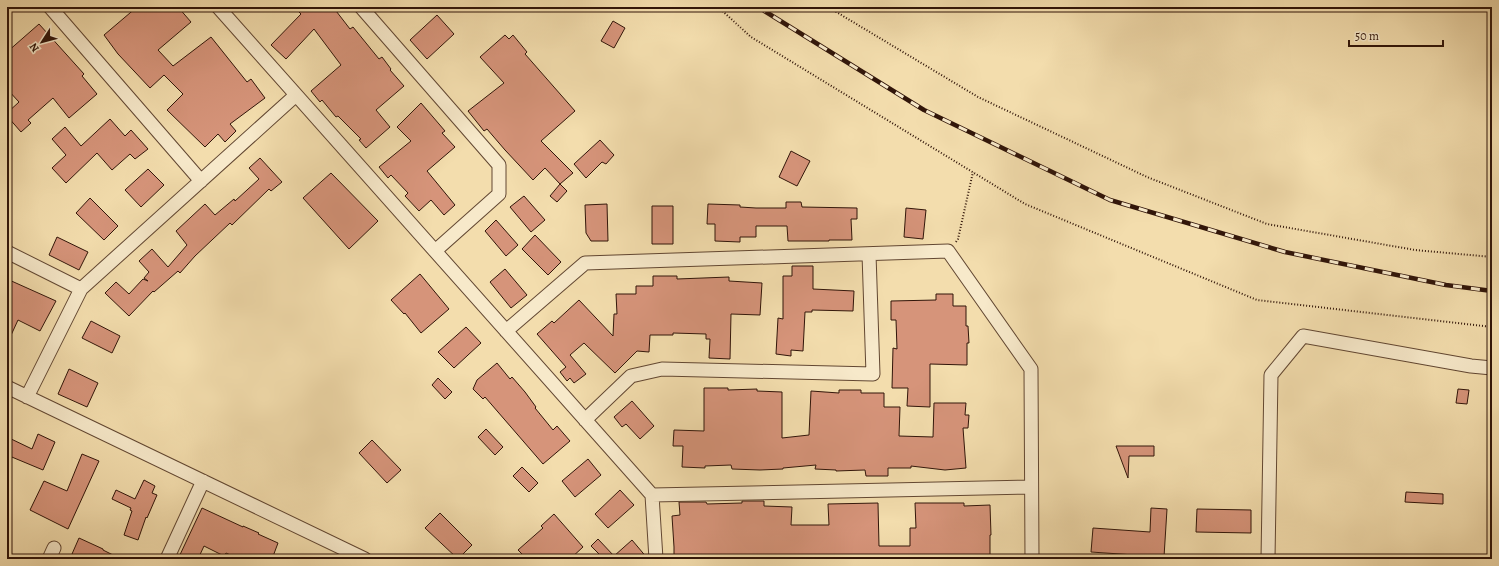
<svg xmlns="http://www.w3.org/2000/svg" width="1499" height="566" viewBox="0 0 1499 566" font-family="Alegreya,serif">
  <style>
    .building { fill: #d6947a; stroke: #311509 }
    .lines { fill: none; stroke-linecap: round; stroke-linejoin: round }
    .street-casing { stroke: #624732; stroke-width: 15 }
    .path { stroke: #311509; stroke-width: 2; stroke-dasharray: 1 2; stroke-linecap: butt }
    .street { stroke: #f7e9ca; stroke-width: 13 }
    .rail-casing { stroke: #311509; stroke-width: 4.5 }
    .rail { stroke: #f7e9ca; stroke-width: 3; stroke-dasharray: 9; stroke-linecap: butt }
  </style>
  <rect width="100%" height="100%" fill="#f3ddad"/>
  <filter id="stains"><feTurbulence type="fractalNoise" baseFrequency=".005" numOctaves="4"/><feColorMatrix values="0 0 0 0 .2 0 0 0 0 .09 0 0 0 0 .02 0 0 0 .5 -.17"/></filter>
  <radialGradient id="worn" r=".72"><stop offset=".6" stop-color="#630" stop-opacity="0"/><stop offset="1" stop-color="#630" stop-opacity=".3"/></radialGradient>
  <path class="building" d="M137 7H178L191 22 158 50 173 66 211 37 247 82 251 79 265 98 230 124 236 131 225 142 218 134 205 147 167 110 183 94 164 75 150 88 118 54 104 35Z
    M294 7H333L350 29 353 27 379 59 382 57 391 69 390 70 404 86 376 110 390 127 366 148 359 140 361 139 338 116 336 117 322 100 320 102 311 91 341 65 314 29 286 59 271 45 301 14Z
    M437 15 454 34 427 59 410 40Z
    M613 21 625 28 614 48 601 41Z
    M39 24 84 74 82 76 97 94 69 118 53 98 28 120 31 123 21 132 7 116V113L19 102 7 89V52Z
    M505 35 509 39 513 35 527 52 525 54 575 111 541 141 573 173 560 184 545 168 533 180 505 150 487 129 484 131 468 111 504 83 480 57Z
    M421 103 445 131 442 133 455 147 427 171 455 205 444 215 431 200 419 211 405 196 408 193 391 175 388 178 379 167 411 141 397 127Z
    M110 119 125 136 131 130 148 149 135 159 130 154 112 170 97 153 66 183 52 168 66 155 52 139 65 127 81 146Z
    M600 140 614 155 606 164 602 162 586 178 574 164Z
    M791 151 810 161 797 186 779 177Z
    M260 158 282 182 271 191 269 189 232 225 230 223 195 256 180 273 178 271 154 292 153 291 129 316 105 293 116 282 129 294 143 279 148 281 144 278 149 272 139 261 152 249 168 267 187 245 176 231 205 204 215 215 234 199 235 201 259 179 249 168Z
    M148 169 164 185 141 207 125 190Z
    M331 173 378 221 349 249 303 198Z
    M560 184 567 191 557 202 550 196Z
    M524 196 545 220 531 232 510 207Z
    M90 198 118 226 104 240 76 213Z
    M786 202H801L802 207 857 208V219H851L852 240H829V241H788L787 226H756V237H740V242L715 241V224H707L708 204 740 205V207L756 208H786Z
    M607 204 608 241H591L586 233 585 205Z
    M652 206H673V244H652Z
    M906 208 926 210 923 239 904 237Z
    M496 220 518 245 506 256 485 231Z
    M535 235 561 262 548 275 522 249Z
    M57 237 88 252 79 270 49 255Z
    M792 266H813V289L854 291 853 311 812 310V312H805L803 351 791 350V356L776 354 778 318 783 319V276H792Z
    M505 269 527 295 511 308 490 282Z
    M420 274 449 309 421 333 405 313 404 314 391 300Z
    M653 276H677V279L729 277V281L762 283 760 315 731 314 730 359 709 358 710 339H706V334L673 333V335H650L649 352 637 351 615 373 584 343 570 355 586 374 574 383 570 378 567 381 560 372 566 367 537 334 552 321 554 323 579 300 613 336 614 314H617L616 294H636V286H653Z
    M7 279 56 301 40 331 18 320 7 344Z
    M936 294H953V306H966V326H968L969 343H967V365L930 364V407L907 406 908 388H892L893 348 897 349 896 320H891V301L936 300Z
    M91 321 120 336 112 353 82 338Z
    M466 327 481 343 454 368 438 352Z
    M497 363 510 379 512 377 525 392 536 407 535 408 553 430 557 426 570 441 543 464 485 397 483 399 473 389 477 380Z
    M69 369 98 383 87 407 58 394Z
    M438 378 452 392 445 399 432 385Z
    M704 388H728V390L757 389V391L782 392V438L809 435 811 391 839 393V390H861V393H884V407H900L899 436 933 437 934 403H966L965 415H969L968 428H963L966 468 945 470 911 466V468H888V476H866L865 470 836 471V470L815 469 816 465 783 468V469L760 470 732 469 731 465 705 466V468L682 467 683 446H673L674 430 704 431Z
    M1458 389 1469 390 1467 404 1456 403Z
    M632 401 654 426 640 439 626 424 622 427 614 417Z
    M486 429 503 447 495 455 478 437Z
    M38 434 55 442 43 470 7 455V437L32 449Z
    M372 440 401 470 387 483 359 453Z
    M1116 446H1154V456H1129L1128 478Z
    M82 454 99 461 68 529 30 510 44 481 67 491Z
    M588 459 601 475 575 497 562 481Z
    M522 467 538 483 529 492 513 476Z
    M144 480 155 486 152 493 157 495 147 518 146 517 138 540 124 535 132 511 130 510 131 508 112 499 116 490 135 499Z
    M620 490 634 505 608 528 595 514Z
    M1406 492 1443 494V504L1405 502Z
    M742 501H764V506L792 507 791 525H829L828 504 878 503 879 546H910V528H916L915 503H964V506L990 505 991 535H990V559H674V547L672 516 680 515 679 502H706L707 504 742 503Z
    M202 508 243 527V526L259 533 258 534 278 543 272 559H239L226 553 224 556 204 546 198 559H178Z
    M1151 508 1167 509 1164 557 1091 552 1093 528 1150 532Z
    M1197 509 1251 510V533L1196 532Z
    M440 513 472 545 458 559 425 528Z
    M554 514 583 547 570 559H527L518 550 543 528 541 526Z
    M79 538 103 549V550L121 559H83L72 554Z
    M598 539 614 556 632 540 648 559H604L591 546Z"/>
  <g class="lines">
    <g class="street-casing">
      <path id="street" d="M50 7 201 181
        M218 7 652 495 656 559
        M361 7 499 165V194L435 251
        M7 252 81 289
        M506 331 585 263 948 251 1031 369 1032 559
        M7 387 365 559
        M27 397 81 289 296 95
        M585 420 631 376 662 369 873 374 869 254
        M652 495 1031 487
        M49 559 54 548
        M167 559 203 481
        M1268 559 1271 375 1303 336 1471 366 1492 368"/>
    </g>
    <path class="path" d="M718 7 751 37 1025 204 1257 300 1492 327
      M828 7 978 97 1147 177 1267 224 1415 250 1492 257
      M956 242 958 239 973 172"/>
    <use href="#street" class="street"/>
    <g class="rail-casing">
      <path id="rail" d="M758 7 924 110 1110 200 1285 252 1446 285 1492 291"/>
    </g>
    <use href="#rail" class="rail"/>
  </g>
  <rect width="1499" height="566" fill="none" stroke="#f3ddad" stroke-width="24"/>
  <rect x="8" y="8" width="1483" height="550" fill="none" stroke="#311509" stroke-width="2"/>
  <rect x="12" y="12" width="1475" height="542" fill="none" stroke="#311509"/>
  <g transform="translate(42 42) rotate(234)" stroke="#f7e9ca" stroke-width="3" paint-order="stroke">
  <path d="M0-3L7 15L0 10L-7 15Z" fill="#311509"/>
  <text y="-6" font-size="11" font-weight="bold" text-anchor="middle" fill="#311509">N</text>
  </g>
  <path d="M1349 40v6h94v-6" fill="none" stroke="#311509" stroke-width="2"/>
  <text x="1355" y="40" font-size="12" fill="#311509" stroke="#f7e9ca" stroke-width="3" paint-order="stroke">50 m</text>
  <rect width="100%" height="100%" filter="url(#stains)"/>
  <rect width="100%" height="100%" fill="url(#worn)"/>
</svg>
